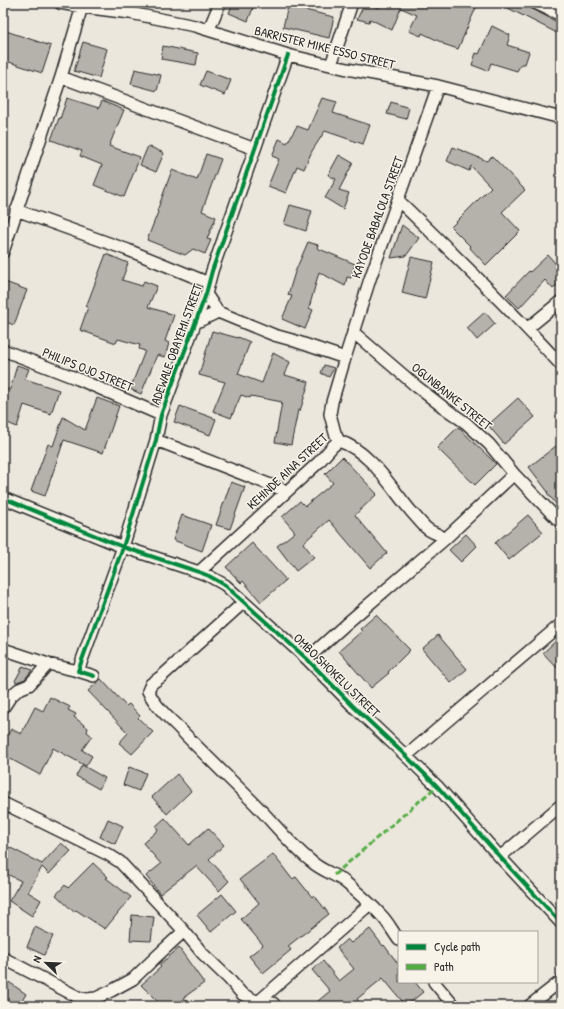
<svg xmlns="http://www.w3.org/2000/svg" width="564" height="1009" viewBox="0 0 564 1009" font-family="'Patrick Hand',sans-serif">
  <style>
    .building { fill: #b5b2ab; stroke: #2b2b2b }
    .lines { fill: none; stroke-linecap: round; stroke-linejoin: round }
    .minor-casing { stroke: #2b2b2b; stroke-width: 14 }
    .minor { stroke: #f7f3e8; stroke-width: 11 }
    .quiet { stroke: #54ab44; stroke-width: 3; stroke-dasharray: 6 3; stroke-linecap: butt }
    .cycleway-casing { stroke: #f7f3e8; stroke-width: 6 }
    .cycleway { stroke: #00873e; stroke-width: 4 }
    .labels { text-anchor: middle; stroke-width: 3; stroke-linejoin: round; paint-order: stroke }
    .street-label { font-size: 13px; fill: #2b2b2b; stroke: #f7f3e8 }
  </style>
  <rect width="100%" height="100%" fill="#ebe7dd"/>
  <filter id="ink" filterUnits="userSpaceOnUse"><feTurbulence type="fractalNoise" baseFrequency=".025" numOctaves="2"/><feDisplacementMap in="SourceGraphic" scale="8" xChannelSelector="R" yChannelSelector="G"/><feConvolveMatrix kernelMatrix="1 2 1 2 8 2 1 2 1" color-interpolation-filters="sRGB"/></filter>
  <g filter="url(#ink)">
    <path class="building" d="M233 3H255L248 21 229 13Z
      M365 3 379 8 381 3H478L458 49 443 44V43L422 33 421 36 409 31 417 15 401 8 392 30 370 19 369 22 357 19Z
      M498 3H523L529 6 532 9 561 24V35Z
      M288 6 334 17 329 38 283 27Z
      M492 26 510 35 507 45 529 52 525 64H521L517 71 491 63 488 71 472 65 476 53 479 54Z
      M3 30 51 46 42 73 3 60Z
      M83 42 107 49 99 78 74 71Z
      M163 46 198 53 196 65 161 59Z
      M135 69 161 75 157 91 131 84Z
      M206 71 231 80 225 95 200 85Z
      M67 98 99 108 102 101 124 110 109 146 140 157 124 197 94 185 102 165 80 156 82 151 51 140 59 118 60 119Z
      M322 98 337 102 333 113 370 125 363 144 325 131 312 151 304 169 297 166 286 193 268 186 279 159 272 156 279 139 287 143 297 126 308 130Z
      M391 102 409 108 406 119 387 114Z
      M148 146 164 153 156 172 140 165Z
      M453 147 487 161 492 156 525 190 502 212 520 231 486 265 469 247 470 246 451 227 491 187 471 166 469 171 447 161Z
      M206 154 221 159 202 211 216 217 207 239 211 240 205 254 193 249 185 255 147 240 158 212 157 211 172 170 197 180Z
      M339 155 353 163 339 190 349 193 343 209 325 198 336 179 328 175Z
      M290 205 312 211 306 231 284 224Z
      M402 225 419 238 406 256 391 258Z
      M308 242 318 245 317 248 355 264 351 278 347 277 345 286 319 272 309 308 313 310 305 329 282 319 292 296 288 295 295 272Z
      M106 254 128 263 122 280 142 286 144 281 157 286 148 307 174 315 165 341 169 343 165 357 157 355 141 394 130 389 145 351 139 349 140 345 118 339 116 343 80 330 88 307H86Z
      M548 255 561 270V281L553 289 545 280 519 308 506 295 529 271 530 272Z
      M411 257 434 262 425 299 402 293Z
      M5 282 27 290 14 325 3 321V289Z
      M485 312 495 324 477 340 467 328Z
      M212 331 238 338V337L250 342 238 374 262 383 273 353 290 362 285 375 309 382 300 411 298 410 291 445 275 442 282 402 251 396 250 398 241 395 231 418 213 411 225 382 199 375Z
      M17 365 29 369 25 379 59 390 51 414 24 405 17 427 3 421V387L10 390Z
      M324 365 334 368 329 377 321 373Z
      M97 398 119 406 103 453 64 440 45 496 31 491 48 444 53 446 63 417 85 430Z
      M518 398 535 417 504 444 488 425Z
      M180 406 216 419 210 435 174 422Z
      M458 427 496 464 475 485 437 448Z
      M561 442V510L547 493 548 492 529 467Z
      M342 457 377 494 355 515 387 553 370 568 329 520 303 543 314 557 296 571 277 546 295 532 282 517 300 501 305 506 333 483 325 474Z
      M231 482 245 487 230 529 216 525Z
      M182 515 211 525 202 551 173 540Z
      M528 515 543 532 509 560 495 543Z
      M466 534 477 546 461 562 449 550Z
      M252 543 286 580 261 602 243 581 241 583 226 567Z
      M376 615 410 650 388 672 389 673 371 688 339 651 362 631 360 629Z
      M438 635 467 669 451 683 422 649Z
      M561 636V672L543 653Z
      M23 666 32 670 25 679 17 682 15 681Z
      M101 679 126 706 129 704 140 716 138 718 153 732 132 754 119 743 128 733 88 691Z
      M50 697 70 707 68 710 76 714 74 717 88 728 87 732 92 736 82 750 92 756 86 766 53 748 40 775 3 755V744L11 729 21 734 35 707 43 711Z
      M82 765 105 778 99 789 76 776Z
      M129 767 146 773 139 791 123 785Z
      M177 774 191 791 167 814 152 797Z
      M165 818 189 845 208 828 224 845 209 859 229 881 219 891 196 866 160 894 146 876 161 864 143 843 158 830 156 826Z
      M108 819 123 826 115 844 100 837Z
      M61 843 71 851 49 874 42 867 28 892 41 900 32 916 9 901 21 881 3 872V844L42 864Z
      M273 854 292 879 296 877 312 897 314 895 329 914 288 946 291 950 263 973 249 956 263 945 241 919 259 903 240 879Z
      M93 863 108 877 106 878 131 897 105 929 76 910 74 912 56 895 65 885 68 888Z
      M222 894 236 911 211 932 197 915Z
      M132 915 154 917 151 941 130 940Z
      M35 927 53 936 44 955 27 947Z
      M370 929 383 946 384 945 399 965V982H415L423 992 406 1006 383 978 357 999 362 1006H312L330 991 312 970 323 961 339 981 354 969 337 948 347 939 351 943Z
      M179 948 204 983 183 998 192 1006H162L141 985 161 967 159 965Z
      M6 980 26 994 19 1006H3V986Z"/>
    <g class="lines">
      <g class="minor-casing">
        <path id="minor" d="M60 3 82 7 130 13 195 26 288 55 347 69 438 86 561 118
          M535 3 561 15
          M209 29 220 3
          M331 65 352 3
          M61 77 255 149
          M399 201C454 254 509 308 561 365
          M16 210 128 250 209 283
          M3 252 61 77 83 3
          M206 294 218 312 274 335 292 340 345 358 370 279 438 86
          M195 323 218 312
          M528 328 561 301
          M353 332 416 386 443 407 466 423 489 444 514 474 561 523
          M3 350 78 379 161 415
          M156 440 286 491
          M339 441 335 433 330 414 332 402 345 358
          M3 498 123 547 199 572 209 576 225 585 307 659 353 706 406 756 437 786 500 857 561 923
          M199 572 319 462 333 446 339 441C373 452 393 492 416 517 420 521 424 527 429 530 435 534 438 533 445 539
          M244 602 162 676 151 684 148 691C155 706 168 717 179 728 202 752 225 774 248 797 270 818 288 843 312 862 322 871 335 874 345 882 356 891 372 905 381 915 388 922 393 932 399 940
          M3 649 48 664 78 671
          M307 659 346 624 445 539 514 474
          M94 676 78 671 123 547 156 440 161 415 206 294 212 271 288 55
          M3 708 11 696 19 689 29 685 48 664
          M406 756 561 624
          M3 803 109 855 120 862 184 931 203 954 228 978 242 994 258 1002 273 1003 275 1006
          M500 857 561 805
          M3 958 78 997 87 999 96 998 111 991 133 979 157 956 184 931
          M434 982 454 1006
          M258 1002 370 904
          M529 1006 561 981"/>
      </g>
      <use href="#minor" class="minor"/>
      <path class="quiet" d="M334 875 437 786"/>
      <g class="cycleway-casing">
        <path id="cycleway" d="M3 498 123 547 199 572 209 576 225 585 307 659 353 706 406 756 437 786 500 857 561 923
          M94 676 78 671 123 547 156 440 161 415 206 294 212 271 288 55"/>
      </g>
      <use href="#cycleway" class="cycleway"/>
    </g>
  </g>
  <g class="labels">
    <g class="street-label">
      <text transform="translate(325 47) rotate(14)" y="5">BARRISTER MIKE ESSO STREET</text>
      <text transform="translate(377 217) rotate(-70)" y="5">KAYODE BABALOLA STREET</text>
      <text transform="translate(176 344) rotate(-70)" y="5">ADEWALE OBAYEMI STREET</text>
      <text transform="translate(88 369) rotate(22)" y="5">PHILIPS OJO STREET</text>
      <text transform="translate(452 396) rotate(39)" y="5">OGUNBANKE STREET</text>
      <text transform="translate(287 471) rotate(-43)" y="5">KEHINDE AINA STREET</text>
      <text transform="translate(337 675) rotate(44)" y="5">OMBO SHOKELU STREET</text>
    </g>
  </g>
  <rect width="564" height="1009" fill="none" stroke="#f7f3e8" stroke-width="16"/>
  <rect x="8" y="8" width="548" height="993" fill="none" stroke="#2b2b2b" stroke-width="1.5" filter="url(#ink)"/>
  <rect x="398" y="931" width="140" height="52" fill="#f7f3e8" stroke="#a5a39c"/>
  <rect x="406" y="944" width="20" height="6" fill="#00873e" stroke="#a5a39c"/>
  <text x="434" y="951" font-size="12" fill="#2b2b2b">Cycle path</text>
  <rect x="406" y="964" width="20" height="6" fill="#54ab44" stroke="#a5a39c"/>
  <text x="434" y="971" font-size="12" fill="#2b2b2b">Path</text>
  <g transform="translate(46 963) rotate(293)" stroke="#f7f3e8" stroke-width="3" paint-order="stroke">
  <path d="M0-3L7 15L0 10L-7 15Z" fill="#2b2b2b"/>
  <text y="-6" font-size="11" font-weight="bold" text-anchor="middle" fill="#2b2b2b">N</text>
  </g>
</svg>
